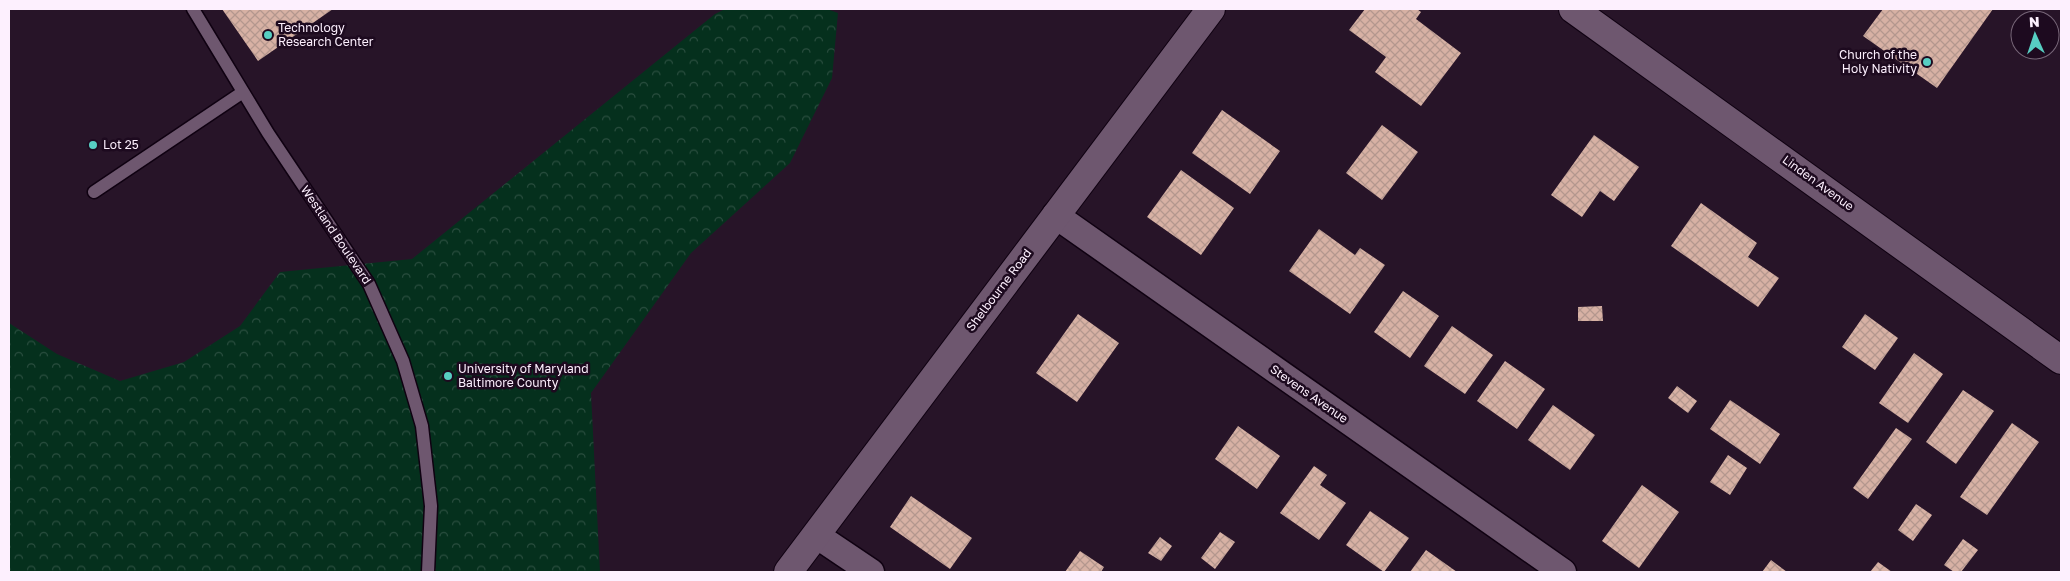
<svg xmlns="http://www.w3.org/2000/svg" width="2070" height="581" viewBox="0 0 2070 581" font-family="'Golos Text',sans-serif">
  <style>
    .forest { fill: url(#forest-crowns) }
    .building { fill: url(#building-cross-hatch) }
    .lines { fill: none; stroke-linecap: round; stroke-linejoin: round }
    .service-casing { stroke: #0f0111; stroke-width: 15 }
    .minor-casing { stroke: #0f0111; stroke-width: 29 }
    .tertiary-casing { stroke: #0f0111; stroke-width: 30 }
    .service { stroke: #6e576f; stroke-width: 12 }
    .minor { stroke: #6e576f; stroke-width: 26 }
    .tertiary { stroke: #6e576f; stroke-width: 28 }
    .poi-dot { fill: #57cec2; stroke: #1d0a1f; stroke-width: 2 }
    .labels { text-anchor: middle; stroke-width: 5; stroke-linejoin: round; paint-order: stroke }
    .poi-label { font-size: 12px; fill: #fdf0fe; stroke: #1d0a1f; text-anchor: start }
    .street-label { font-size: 12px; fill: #fdf0fe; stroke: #1d0a1f }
  </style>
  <defs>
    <pattern id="forest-crowns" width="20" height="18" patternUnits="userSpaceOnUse" patternTransform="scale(1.25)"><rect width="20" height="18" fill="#05301d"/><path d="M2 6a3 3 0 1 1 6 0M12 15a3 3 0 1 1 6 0" fill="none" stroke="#2a4e3f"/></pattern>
    <pattern id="building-cross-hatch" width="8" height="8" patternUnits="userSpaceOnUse" patternTransform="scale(1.25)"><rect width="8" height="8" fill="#d7b1a4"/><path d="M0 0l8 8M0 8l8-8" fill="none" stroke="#b4978e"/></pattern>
  </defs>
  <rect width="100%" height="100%" fill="#271428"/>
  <path class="forest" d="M725 9H827L838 13 832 78 790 163 691 253 591 393 600 572H9V323L57 354 120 381 184 362 240 326 280 272 412 259 715 14Z"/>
  <path class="building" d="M222 9H333L258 61Z
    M1365 9H1417L1421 12 1416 19 1461 53 1421 106 1375 72 1386 57 1349 30Z
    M1883 9H1993L1937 88 1863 36Z
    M1222 110 1280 151 1250 194 1192 153Z
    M1382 125 1418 152 1382 200 1346 173Z
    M1594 135 1639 167 1614 201 1600 191 1582 217 1551 195Z
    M1181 170 1234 208 1201 255 1147 217Z
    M1701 203 1757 243 1748 257 1779 278 1758 307 1671 246Z
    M1319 229 1355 255 1360 248 1385 265 1350 314 1289 271Z
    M1403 291 1439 316 1410 358 1374 332Z
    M1602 306 1603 321H1578V307Z
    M1078 314 1119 343 1077 402 1036 373Z
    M1865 314 1898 338 1875 370 1842 347Z
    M1452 326 1493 355 1465 394 1424 366Z
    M1914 353 1943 374 1908 423 1879 403Z
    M1505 361 1545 389 1517 429 1477 401Z
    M1677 386 1697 401 1688 413 1668 398Z
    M1963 390 1994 411 1956 464 1926 442Z
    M1730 400 1780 434 1760 464 1710 429Z
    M1553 405 1595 435 1570 470 1528 440Z
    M2012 423 2039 442 1987 515 1960 497Z
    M1238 426 1280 456 1257 489 1215 459Z
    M1896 428 1912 439 1868 499 1853 488Z
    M1728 455 1747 468 1730 495 1710 482Z
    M1314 466 1327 475 1320 485 1346 503 1319 540 1280 513Z
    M1642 485 1679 512 1639 568 1602 541Z
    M911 496 972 538 950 569 890 527Z
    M1916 504 1932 515 1913 541 1898 530Z
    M1370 511 1409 538 1384 572 1346 545Z
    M1220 532 1235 542 1215 569 1201 558Z
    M1160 537 1172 546 1161 561 1148 553Z
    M1963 539 1978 550 1961 572H1954L1944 565Z
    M1426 550 1457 572H1410Z
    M1080 551 1104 567 1101 572H1065Z
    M1771 560 1787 572H1762Z
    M1878 562 1892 572H1870Z"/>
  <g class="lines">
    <g class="service-casing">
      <path id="service" d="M193 9 268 133 369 284 403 361 422 426 431 506 428 572
        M94 192 243 92"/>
    </g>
    <g class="minor-casing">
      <path id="minor" d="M1055 215 1563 572
        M816 535 871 572"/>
    </g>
    <g class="tertiary-casing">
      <path id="tertiary" d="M1573 9 2061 360
        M788 572 1211 9"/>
    </g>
    <use href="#service" class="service"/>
    <use href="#minor" class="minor"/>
    <use href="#tertiary" class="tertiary"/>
  </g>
  <g class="poi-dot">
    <circle cx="268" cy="35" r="5"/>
    <circle cx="1927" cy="62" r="5"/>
    <circle cx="93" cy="145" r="5"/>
    <circle cx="448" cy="376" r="5"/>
  </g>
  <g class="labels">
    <g class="poi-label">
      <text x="278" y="32">Technology<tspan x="278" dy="14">Research Center</tspan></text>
      <text x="1917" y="59" text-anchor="end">Church of the<tspan x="1917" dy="14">Holy Nativity</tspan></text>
      <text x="103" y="149">Lot 25</text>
      <text x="458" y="373">University of Maryland<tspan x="458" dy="14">Baltimore County</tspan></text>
    </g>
    <g class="street-label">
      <text transform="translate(1818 183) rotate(36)" y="4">Linden Avenue</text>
      <text transform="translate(336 235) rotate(56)" y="4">Westland Boulevard</text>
      <text transform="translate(999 290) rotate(-53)" y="4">Shelbourne Road</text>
      <text transform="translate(1309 394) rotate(35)" y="4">Stevens Avenue</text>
    </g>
  </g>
  <rect width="2070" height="581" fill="none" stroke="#fdf0fe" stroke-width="20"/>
  <g transform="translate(2035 35) rotate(357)"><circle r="24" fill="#1d0a1f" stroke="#776678"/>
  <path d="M0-4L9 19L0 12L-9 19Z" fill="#57cec2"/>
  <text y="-8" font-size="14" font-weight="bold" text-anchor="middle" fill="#fdf0fe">N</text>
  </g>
</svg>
